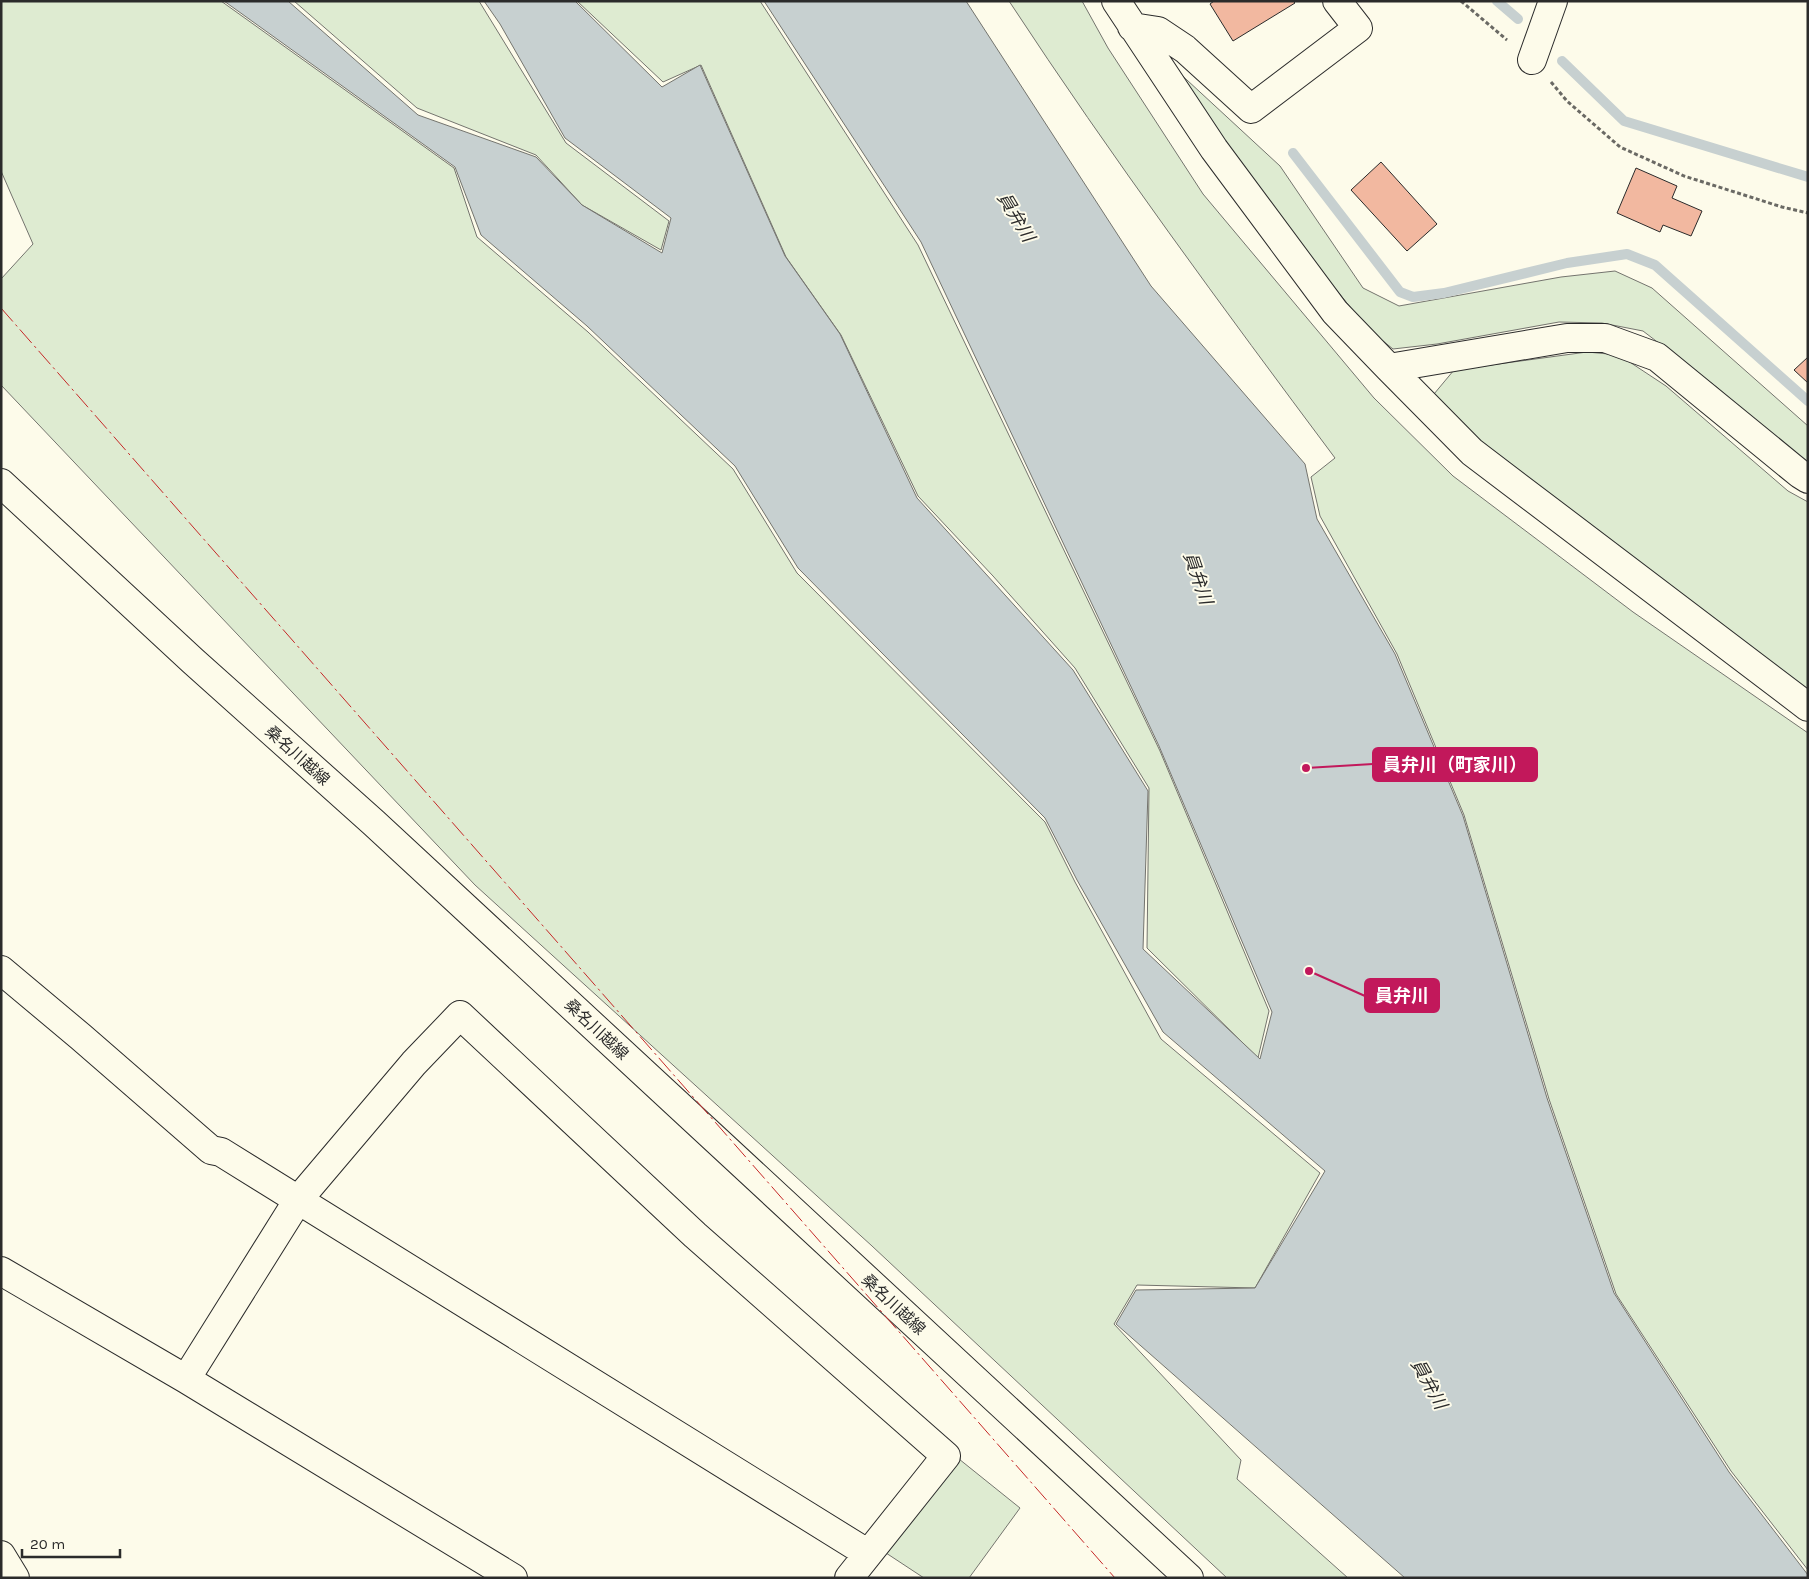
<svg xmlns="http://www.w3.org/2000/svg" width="1809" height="1579" viewBox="0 0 1809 1579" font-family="Karla,'Noto Sans JP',sans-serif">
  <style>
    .green { fill: #deebd1; stroke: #74746e }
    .water { fill: #c7d0d0; stroke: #74746e }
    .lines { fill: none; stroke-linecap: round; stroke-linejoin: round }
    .stream { stroke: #c7d0d0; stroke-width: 10 }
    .building { fill: #f2b8a0; stroke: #2b2b2b }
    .minor-casing { stroke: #2b2b2b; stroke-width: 30 }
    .secondary-casing { stroke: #2b2b2b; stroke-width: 30 }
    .path { stroke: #6a6964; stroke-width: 3; stroke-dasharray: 4 2.5; stroke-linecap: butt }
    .minor { stroke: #fdfbea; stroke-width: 28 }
    .secondary { stroke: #fdfbea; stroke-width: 28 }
    .power { stroke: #c62828; stroke-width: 1; stroke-dasharray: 18 4 2.5 4; stroke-linecap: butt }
    .labels { text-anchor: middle; stroke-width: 4; stroke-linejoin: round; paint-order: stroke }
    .street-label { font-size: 16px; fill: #2b2b2b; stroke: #fdfbea }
    .water-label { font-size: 18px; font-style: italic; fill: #2b2b2b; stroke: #fdfbea }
    .leader { fill: none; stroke: #c2185b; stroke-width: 2 }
    .callout-dot { fill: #c2185b; stroke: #fdfbea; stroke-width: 2 }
    .callout { fill: #c2185b; stroke: #c2185b; stroke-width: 2 }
    .callout-label { font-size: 18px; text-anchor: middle; font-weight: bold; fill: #fff }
  </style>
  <rect width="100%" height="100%" fill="#fdfbea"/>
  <path class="green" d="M1 1H221L454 168 477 237 588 332 733 469 797 573 1045 822 1075 882 1161 1039 1320 1173 1255 1288 1137 1285 1114 1324 1241 1460 1237 1479 1348 1578H1227L872 1246 475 885 1 385V279L33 244 1 171Z
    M294 1H479L566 143 669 221 661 250 582 205 536 155 417 108Z
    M577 1H760L918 245 1160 751 1269 1011 1258 1058 1147 948 1149 788 1075 668 993 576 918 496 841 335 786 257 701 65 663 82Z
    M1009 1H1082L1108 48 1203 194 1374 398 1453 476 1633 612 1808 733V1570L1731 1471 1616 1294 1549 1099 1464 815 1397 654 1320 516 1311 477 1335 458C1223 308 1112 158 1009 1Z
    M1161 56 1280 166 1363 288 1399 306 1561 277 1615 271 1652 288 1808 426V472L1719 389 1643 331 1602 323 1559 322 1437 344 1393 349 1368 329 1261 197Z
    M1587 352 1619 355 1666 386 1788 491 1808 502V692L1479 444 1434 394 1454 370Z
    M959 1459 1020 1508 969 1578H924L883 1551Z"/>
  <path class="water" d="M224 1H288L418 115 536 157 582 205 662 253 671 218 565 138 500 24 484 1H575L662 87 700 65 785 256 840 334 917 498 1073 670 1148 791 1143 949 1260 1059 1272 1012 1159 746 921 242 764 1H966L1151 286 1305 464 1317 519 1395 654 1463 816 1547 1098 1614 1293 1729 1472 1808 1575V1578H1405L1116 1324 1136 1290 1255 1288 1325 1171 1163 1032 1077 880 1045 818 798 568 735 466 587 326 481 235 455 167Z"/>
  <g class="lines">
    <path class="stream" d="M1497 1 1518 19
      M1562 61 1624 121 1808 177
      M1293 153 1400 292 1413 297 1444 293 1567 263 1627 254 1655 265 1808 401"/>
  </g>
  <path class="building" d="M1214 1H1293L1295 3 1233 41 1210 4Z
    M1381 162 1437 224 1407 251 1351 190Z
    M1636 168 1677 186 1672 198 1702 211 1691 236 1663 225 1660 232 1617 213Z
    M1808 357V383L1794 370Z"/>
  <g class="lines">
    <g class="minor-casing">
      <path id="minor" d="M1116 1 1214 149 1335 312 1389 368 1472 452 1808 707
        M1132 27 1158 31 1185 49 1251 109 1358 28 1337 1
        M1532 60 1553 1
        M1389 368 1567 338H1605L1657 357 1800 474 1808 479
        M1 970 81 1037 211 1150 221 1152 867 1553
        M1 1271 186 1379 513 1578
        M186 1379 298 1200 414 1063 460 1015 695 1235 946 1456 849 1578
        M1 1555 15 1578"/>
    </g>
    <g class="secondary-casing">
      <path id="secondary" d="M1 483 193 661 374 823 1189 1578"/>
    </g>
    <path class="path" d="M1461 1 1507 40
      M1551 82 1567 101 1620 147 1684 176 1782 207 1808 213"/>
    <use href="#minor" class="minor"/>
    <use href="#secondary" class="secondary"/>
    <path class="power" d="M1 308 1115 1578"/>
  </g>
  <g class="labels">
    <g class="street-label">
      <text transform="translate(298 755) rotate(42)" y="6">桑名川越線</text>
      <text transform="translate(597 1029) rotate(43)" y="6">桑名川越線</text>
      <text transform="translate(894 1304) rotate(43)" y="6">桑名川越線</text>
    </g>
    <g class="water-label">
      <text transform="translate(1016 217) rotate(59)" y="6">員弁川</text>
      <text transform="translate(1198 578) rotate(71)" y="6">員弁川</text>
      <text transform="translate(1429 1384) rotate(61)" y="6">員弁川</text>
    </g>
  </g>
  <path class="leader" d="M1306 768L1373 764M1309 971L1365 996"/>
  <g class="callout-dot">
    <circle cx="1306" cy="768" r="5"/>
    <circle cx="1309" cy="971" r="5"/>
  </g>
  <g class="callout">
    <rect x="1373" y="748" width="164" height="33" rx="5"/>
    <rect x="1365" y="979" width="74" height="33" rx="5"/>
  </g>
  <g class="callout-label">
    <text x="1455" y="771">員弁川（町家川）</text>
    <text x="1402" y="1002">員弁川</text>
  </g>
  <rect width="1809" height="1579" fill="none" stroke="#2b2b2b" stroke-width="5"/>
  <path d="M22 1549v8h98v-8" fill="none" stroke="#2b2b2b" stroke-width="2.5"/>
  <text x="30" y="1549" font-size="15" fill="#2b2b2b" stroke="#fdfbea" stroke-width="4" paint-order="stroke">20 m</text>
</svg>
